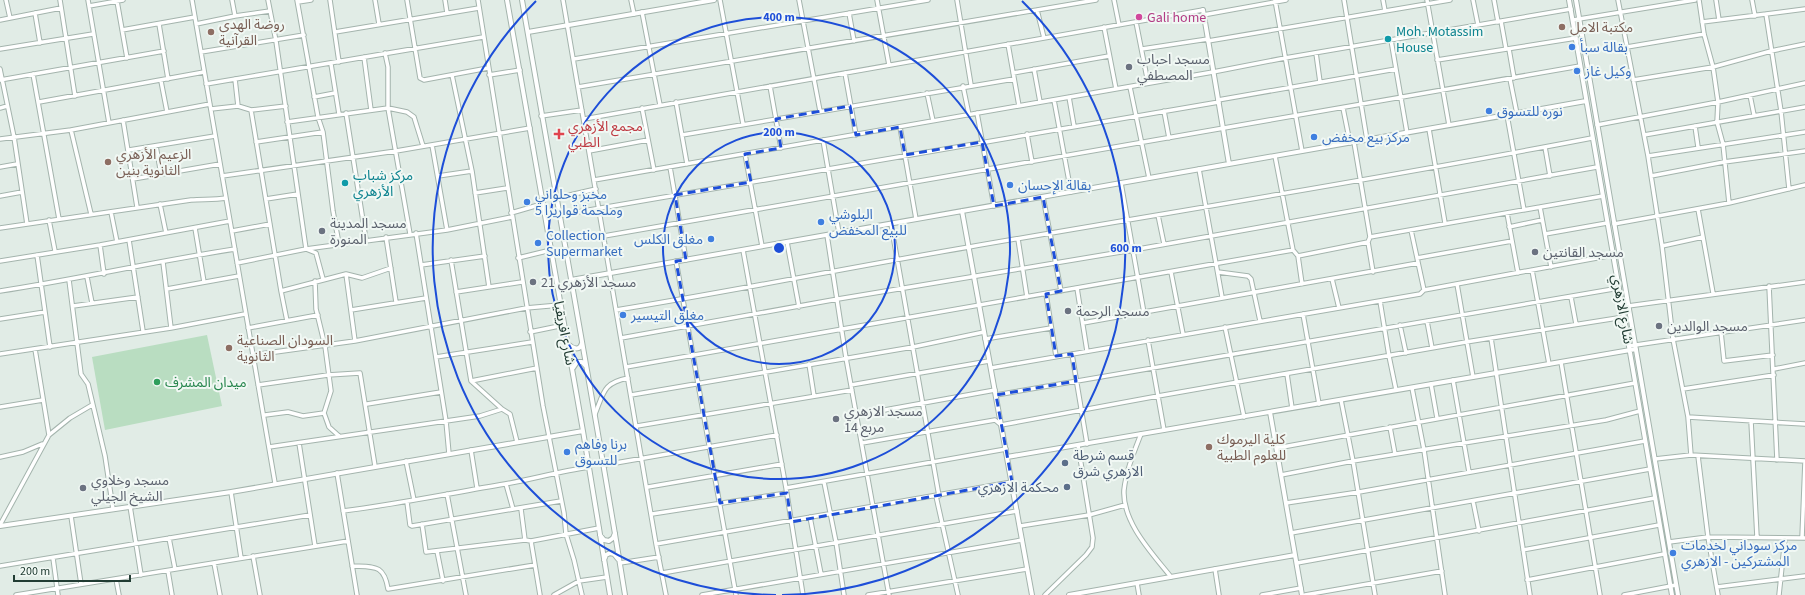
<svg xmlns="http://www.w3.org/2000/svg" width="1805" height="595" viewBox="0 0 1805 595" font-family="'Source Sans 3','Noto Sans Arabic',sans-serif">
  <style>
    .green { fill: #b9ddc1 }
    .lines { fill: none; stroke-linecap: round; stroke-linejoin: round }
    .minor-casing { stroke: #a4b4ad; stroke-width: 5.5 }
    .tertiary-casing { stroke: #a4b4ad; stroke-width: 6 }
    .minor { stroke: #fff; stroke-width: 3.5 }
    .tertiary { stroke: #fff; stroke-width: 4 }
    .marked { fill: none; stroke: #1d4ed8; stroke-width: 3; stroke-dasharray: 8 5; stroke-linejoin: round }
    .ring { fill: none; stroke: #1d4ed8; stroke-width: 2 }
    .hotel-dot { fill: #d1479c; stroke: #f1f8f4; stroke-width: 1.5 }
    .education-dot { fill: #8d6e63; stroke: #f1f8f4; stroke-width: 1.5 }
    .culture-dot { fill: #0f9aa8; stroke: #f1f8f4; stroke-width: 1.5 }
    .shop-dot { fill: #3f7fe0; stroke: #f1f8f4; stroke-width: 1.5 }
    .worship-dot { fill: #6b7280; stroke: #f1f8f4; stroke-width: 1.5 }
    .health-dot { fill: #e0444e; stroke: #f1f8f4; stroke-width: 1.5 }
    .leisure-dot { fill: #2e9e5b; stroke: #f1f8f4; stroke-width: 1.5 }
    .service-dot { fill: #5c6f8a; stroke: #f1f8f4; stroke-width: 1.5 }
    .labels { text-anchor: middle; stroke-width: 4; stroke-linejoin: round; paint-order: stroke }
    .hotel-label { font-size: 14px; fill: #b23c85; stroke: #f1f8f4; text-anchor: start }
    .education-label { font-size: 14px; fill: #785e54; stroke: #f1f8f4; text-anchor: start }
    .culture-label { font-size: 14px; fill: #0d838f; stroke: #f1f8f4; text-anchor: start }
    .shop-label { font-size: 14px; fill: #366cbe; stroke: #f1f8f4; text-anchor: start }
    .worship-label { font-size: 14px; fill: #5b616d; stroke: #f1f8f4; text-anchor: start }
    .health-label { font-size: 14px; fill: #be3a42; stroke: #f1f8f4; text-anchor: start }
    .street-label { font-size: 14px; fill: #213c33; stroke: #f1f8f4 }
    .leisure-label { font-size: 14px; fill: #27864d; stroke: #f1f8f4; text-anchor: start }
    .service-label { font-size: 14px; fill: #4e5e75; stroke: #f1f8f4; text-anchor: start }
    .centre { fill: #1d4ed8; stroke: #f1f8f4; stroke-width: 2 }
    .ring-label { font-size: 12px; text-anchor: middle; font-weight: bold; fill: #1d4ed8; stroke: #f1f8f4; stroke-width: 4; stroke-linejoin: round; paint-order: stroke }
  </style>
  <rect width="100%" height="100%" fill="#e1ece6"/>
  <path class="green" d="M207 335 222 406 105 430 92 357Z"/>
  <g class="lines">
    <g class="minor-casing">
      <path id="minor" d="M6 0 10 18
        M60 0 75 96
        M88 0 109 123
        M192 0 275 483
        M232 0 235 16
        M268 0 276 41 306 249 316 253 323 279
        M297 0 318 117 323 132 333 211 339 244
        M330 0 339 62
        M375 0 379 24
        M407 0 420 78 424 80 488 68
        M445 0 447 13
        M478 0 543 406 564 513 566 534 574 560 582 595
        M563 0 656 544 666 595
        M631 0 634 14
        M720 0 743 124
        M799 0 820 111
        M877 0 889 65
        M957 0 971 85
        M1114 0 1119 25
        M1275 0 1302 151
        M1344 0 1367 140
        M1383 0 1385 11
        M1427 0 1449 125
        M1473 0 1478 25
        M1494 0 1498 22
        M1618 0 1648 156 1662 246 1673 339 1688 417 1691 455
        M1699 0 1704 34 1713 67 1718 102 1717 122 1723 144 1729 203
        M1716 0 1719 20
        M1752 0 1755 16
        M117 1 127 58
        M298 2 311 0
        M89 6 123 0
        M1037 10 1044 38
        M642 12 660 105
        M35 13 40 43
        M849 13 854 41
        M1766 14 1781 111 1789 189
        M1203 15 1286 0
        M0 20 61 8
        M1573 20 1695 0
        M1501 21 1506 49
        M1136 22 1148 83
        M1702 22 1805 9
        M159 24 168 79
        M196 24 235 16 270 11
        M1104 27 1116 89
        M122 30 195 17
        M335 32 479 8
        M1391 40 1407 133
        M1208 41 1450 0
        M1008 44 1019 106
        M1627 47 1704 34
        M0 49 93 34
        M1142 49 1208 39
        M1509 49 1514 78
        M201 52 304 35
        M385 53 388 67V108L410 234
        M1316 53 1320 82
        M364 57 371 110
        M574 59 928 0
        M1437 60 1576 38
        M331 64 339 114
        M0 69 14 137 27 224
        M1034 69 1040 102
        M845 73 856 135
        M1013 73 1109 56
        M33 74 59 219
        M452 75 472 171 489 287
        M489 75 520 70
        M235 79 238 106
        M1510 79 1517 114
        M0 80 164 51
        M1633 80 1713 67 1771 51 1805 44
        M161 81 167 112
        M206 84 483 37
        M770 86 781 148
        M963 86 969 115
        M578 87 1096 0
        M1130 87 1149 178
        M927 93 933 121
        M1750 95 1754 115
        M314 97 335 93
        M1069 97 1074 126
        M1054 100 1071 192
        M1218 100 1396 69
        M39 102 204 72
        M676 102 687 164
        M0 108 7 106
        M642 108 654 170
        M1343 108 1350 143
        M211 109 238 106 251 110 286 106
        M251 110 281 291 287 321
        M1164 111 1169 138
        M346 113 366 240
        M977 113 994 206
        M1507 115 1524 210
        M541 116 582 110
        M584 119 1203 10
        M123 120 137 207
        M287 122 388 108 407 112 414 117 423 146
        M1597 125 1718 102 1805 83
        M1695 126 1698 147
        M900 127 916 219
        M1429 129 1445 223
        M71 130 91 214
        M1027 134 1032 162
        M682 135 1014 79
        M1644 135 1805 107
        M0 139 71 130 210 104
        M823 140 839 233
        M256 142 323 132
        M1354 142 1370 237
        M432 145 447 230
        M156 146 161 174
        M1545 147 1550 176
        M129 150 215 136
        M589 151 648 140
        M745 154 762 246
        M1275 156 1293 250
        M1648 156 1805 132
        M0 167 17 164
        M670 167 686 260
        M1199 169 1222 297
        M222 176 396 151 530 128
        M438 176 472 171
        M1651 176 1724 162 1805 151
        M133 179 220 164
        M594 180 1213 72 1285 58 1571 9
        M1121 183 1144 313
        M475 193 507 188
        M0 196 22 192
        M1043 197 1061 291
        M557 198 596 189
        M266 199 298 194
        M160 204 166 233
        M1540 207 1551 267
        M1698 209 1713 293
        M111 212 117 242
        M511 213 542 204
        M1507 213 1518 273
        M560 215 1219 102
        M1158 215 1164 244
        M49 220 55 251
        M891 224 939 496
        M1614 224 1729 203 1805 185
        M1509 227 1542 220
        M0 228 191 200C203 199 214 200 226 198
        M195 228 204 282
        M1411 230 1424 290
        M232 231 270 224
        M416 233 446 421 449 454
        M1545 234 1607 223
        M827 235 846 358 889 595
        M604 236 1580 66
        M386 237 396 302
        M1018 239 1027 297
        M129 240 143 331
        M787 242 799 307
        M1368 242 1373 272
        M100 245 104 274
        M1662 246 1703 237
        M743 250 786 488 803 595
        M37 255 50 347
        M1298 256 1302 284
        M518 258 551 250
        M1417 258 1512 241
        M451 260 471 381 502 409
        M0 261 100 245 230 221
        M676 261 736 595
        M163 262 171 328
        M237 263 306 249 447 230 512 217
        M421 265 485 256
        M1532 270 1549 364
        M1171 272 1183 334
        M1218 272 1248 276 1251 279 1260 321
        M346 274 355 341
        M87 277 92 303
        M1332 279 1339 308
        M69 280 81 374 88 384 105 456 113 509
        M315 281 316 309 325 346 331 391 324 413 329 427 339 436
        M1457 284 1473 377
        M1769 286 1777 460
        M1077 288 1087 351
        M167 289 239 276
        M0 291C79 279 156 261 235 249
        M281 291 346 274 362 278 391 268
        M456 292 522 282
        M1046 294 1056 356
        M1571 297 1576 324
        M1380 301 1389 356 1396 390
        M73 306 138 297
        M1628 306 1805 282
        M351 310 426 298
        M616 310C734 291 851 267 969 247 1177 211 1385 178 1592 138
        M1303 314 1319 404
        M0 319 45 312
        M1427 321 1432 348
        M1083 323 1418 263
        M1400 325 1406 353
        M1225 327 1244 417
        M248 328 318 315
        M530 332 564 325
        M1721 332 1724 361 1773 355
        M621 338 838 299 1133 250 1597 167
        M1491 338 1530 595
        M985 339 1051 328
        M1148 340 1164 430
        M1629 346 1805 320
        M35 349 49 435
        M0 354 171 328 245 314
        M1072 354 1087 444
        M253 355 355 341 526 308 560 305
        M436 357 532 342
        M1561 362 1600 595
        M809 364 814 396
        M626 367 1293 250 1298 256 1368 242 1370 237 1603 196
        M991 368 1420 294 1424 290 1613 255
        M1774 369 1805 363
        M1287 374 1292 408
        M1453 380 1469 472
        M471 381 537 368
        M1431 384 1437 418
        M258 385 328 375 360 373 375 466
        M851 385 989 361
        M1412 388 1424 450 1445 595
        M1683 389 1774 375
        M631 395 913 347 984 332
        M996 395 1619 288
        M1341 400 1353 461 1375 595
        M367 404 441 392
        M0 407 43 400
        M595 414C604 392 603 383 628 378
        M265 415 288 412 303 416 324 413
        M857 415 995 390
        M1688 417 1805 424
        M1751 421 1757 537
        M637 426 852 390
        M1390 427 1395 454
        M1141 434C1134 452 1126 471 1124 490 1122 522 1152 553 1171 577
        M299 443 315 546
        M862 443 995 420 1001 425 1158 396 1466 342 1624 317
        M269 447 446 421 480 416 502 409 510 414 517 442
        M1277 448 1635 383
        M471 450 477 488
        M1698 456 1708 537 1718 595
        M0 457 23 452 42 444
        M1655 459 1691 455 1805 461
        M406 461 414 500
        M604 465 777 435
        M337 473 357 595
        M1281 475 1353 461 1606 420 1640 411
        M824 482 836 542 844 595
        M506 484 513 509
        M648 487 782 464
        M786 488 1006 449
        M231 492 241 558
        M447 494 466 595
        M936 496 958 595
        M1473 501 1479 531
        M407 502 410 525 412 526 561 501
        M1286 503 1359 492 1645 441
        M130 506 141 575
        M521 509 525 540 531 541 540 595
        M343 511C398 504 451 493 505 484 533 479 561 471 589 467
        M652 514 787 493
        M71 516 81 584
        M810 517 821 574
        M422 524 426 552 525 540
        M0 525 49 435 70 418 92 405
        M1020 526 1089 515 1125 505
        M1291 533 1650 469
        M169 538 175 569
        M1802 538 1805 462
        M531 541 599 528
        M1669 542 1708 537 1805 538
        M656 544 1012 482
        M1523 550 1659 525
        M437 551 443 581
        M253 556 260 595
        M53 558 58 595
        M214 563 220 595
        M620 563 659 557
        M1297 563 1655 498
        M0 566 310 515
        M352 566C374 567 384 564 388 589L535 565
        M1215 569 1219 595
        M168 571 172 595
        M662 573 1017 511
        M116 579 119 595
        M1527 580 1664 554
        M1137 583 1139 595
        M1717 587 1805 576
        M16 595 348 541
        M554 595 579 581 607 577
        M702 595 1022 540
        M868 595 1027 569
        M1045 595 1086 555 1092 547 1093 538 1078 445
        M1262 595 1301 588
        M1305 595 1442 571
        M1624 595 1676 585
        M1779 595 1785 538"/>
    </g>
    <g class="tertiary-casing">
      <path id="tertiary" d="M507 0 583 431 610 595
        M522 0C556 198 593 396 625 595
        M1569 0 1672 595
        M1576 0 1678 595
        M1203 10 1229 164
        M528 32 714 0
        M962 211 1032 595
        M571 280 1586 101
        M568 344C573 349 580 351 582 343
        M573 368 577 362H582L586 366
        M1270 412 1302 595
        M1007 457 1636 349
        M0 526 231 492 583 431
        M600 535 604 540 609 541 613 538 615 533
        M604 560 606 555 610 553 614 554 618 559
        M1069 595 1295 555"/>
    </g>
    <use href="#minor" class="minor"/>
    <use href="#tertiary" class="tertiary"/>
  </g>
  <path class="marked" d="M850 106 856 135 900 127 905 155 982 142 994 206 1043 197 1061 291 1046 294 1056 356 1072 354 1076 381 996 395 1012 482 791 522 787 493 720 503 676 261 686 260 675 195 751 182 745 154 781 148 776 119Z"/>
  <g class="ring">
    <circle cx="779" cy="248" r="116"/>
    <circle cx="779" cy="248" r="231"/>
    <path d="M776 595A347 347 0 0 1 536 1M1022 1A347 347 0 0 1 782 595"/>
  </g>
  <circle class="hotel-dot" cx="1139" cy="17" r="4"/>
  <g class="education-dot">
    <circle cx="1562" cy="27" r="4"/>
    <circle cx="211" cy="32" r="4"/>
    <circle cx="108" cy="162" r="4"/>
    <circle cx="229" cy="348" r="4"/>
    <circle cx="1209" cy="447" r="4"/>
  </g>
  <g class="culture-dot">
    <circle cx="1388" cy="39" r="4"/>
    <circle cx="345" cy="183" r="4"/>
  </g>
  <g class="shop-dot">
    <circle cx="1572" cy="47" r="4"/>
    <circle cx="1577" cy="71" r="4"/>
    <circle cx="1489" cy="111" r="4"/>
    <circle cx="1314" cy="137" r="4"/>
    <circle cx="1010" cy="185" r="4"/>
    <circle cx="527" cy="202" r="4"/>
    <circle cx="821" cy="222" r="4"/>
    <circle cx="711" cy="239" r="4"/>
    <circle cx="538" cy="243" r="4"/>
    <circle cx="623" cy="315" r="4"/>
    <circle cx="567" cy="452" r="4"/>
    <circle cx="1673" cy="553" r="4"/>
  </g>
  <g class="worship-dot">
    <circle cx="1129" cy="67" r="4"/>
    <circle cx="322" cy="231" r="4"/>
    <circle cx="1535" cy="252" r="4"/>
    <circle cx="533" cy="282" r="4"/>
    <circle cx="1068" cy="311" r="4"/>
    <circle cx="1659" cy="326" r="4"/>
    <circle cx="836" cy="419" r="4"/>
    <circle cx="83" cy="488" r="4"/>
  </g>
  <path class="health-dot" d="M557 128h4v4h4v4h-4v4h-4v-4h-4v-4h4z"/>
  <circle class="leisure-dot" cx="157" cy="382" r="4"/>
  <g class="service-dot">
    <circle cx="1065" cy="463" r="4"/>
    <circle cx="1067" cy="487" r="4"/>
  </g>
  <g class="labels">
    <g class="hotel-label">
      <text x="1147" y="22">Gali home</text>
    </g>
    <g class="education-label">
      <text x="219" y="29">روضة الهدى<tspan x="219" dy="16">القرآنية</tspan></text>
      <text x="1570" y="32">مكتبة الامل</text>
      <text x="116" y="159">الزعيم الأزهري<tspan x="116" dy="16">الثانوية بنين</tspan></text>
      <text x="237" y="345">السودان الصناعية<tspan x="237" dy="16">الثانوية</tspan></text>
      <text x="1217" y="444">كلية اليرموك<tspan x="1217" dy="16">للعلوم الطبية</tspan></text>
    </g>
    <g class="culture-label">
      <text x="1396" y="36">Moh. Motassim<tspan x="1396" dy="16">House</tspan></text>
      <text x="353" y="180">مركز شباب<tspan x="353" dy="16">الأزهري</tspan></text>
    </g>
    <g class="shop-label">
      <text x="1580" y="52">بقالة سبأ</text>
      <text x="1585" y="76">وكيل غاز</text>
      <text x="1497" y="116">نوره للتسوق</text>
      <text x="1322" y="142">مركز بيع مخفض</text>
      <text x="1018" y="190">بقالة الإحسان</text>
      <text x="535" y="199">مخبز وحلواني<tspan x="535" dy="16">وملحمة قواريرا 5</tspan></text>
      <text x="829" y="219">البلوشي<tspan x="829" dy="16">للبيع المخفض</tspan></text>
      <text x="546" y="240">Collection<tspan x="546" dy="16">Supermarket</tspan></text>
      <text x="703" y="244" text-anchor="end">مغلق الكلس</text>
      <text x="631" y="320">مغلق التيسير</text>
      <text x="575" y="449">برنا وفاهم<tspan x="575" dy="16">للتسوق</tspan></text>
      <text x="1681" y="550">مركز سوداني لخدمات<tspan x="1681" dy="16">المشتركين - الازهري</tspan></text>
    </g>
    <g class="worship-label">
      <text x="1137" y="64">مسجد احباب<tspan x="1137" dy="16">المصطفي</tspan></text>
      <text x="330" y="228">مسجد المدينة<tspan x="330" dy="16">المنورة</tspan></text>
      <text x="1543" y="257">مسجد القانتين</text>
      <text x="541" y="287">مسجد الأزهري 21</text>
      <text x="1076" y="316">مسجد الرحمة</text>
      <text x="1667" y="331">مسجد الوالدين</text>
      <text x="844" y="416">مسجد الازهري<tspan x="844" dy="16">مربع 14</tspan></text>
      <text x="91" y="485">مسجد وخلاوي<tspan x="91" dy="16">الشيخ الجيلي</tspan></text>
    </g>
    <g class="health-label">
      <text x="568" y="131">مجمع الأزهري<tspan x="568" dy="16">الطبي</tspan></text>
    </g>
    <g class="street-label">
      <text transform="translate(1623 309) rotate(80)" y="5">شارع الازهري</text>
      <text transform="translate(565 333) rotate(79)" y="5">شارع افريقيا</text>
    </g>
    <g class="leisure-label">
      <text x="165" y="387">ميدان المشرف</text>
    </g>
    <g class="service-label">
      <text x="1073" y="460">قسم شرطة<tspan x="1073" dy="16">الازهري شرق</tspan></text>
      <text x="1059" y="492" text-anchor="end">محكمة الازهري</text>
    </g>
  </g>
  <circle cx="779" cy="248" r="6" class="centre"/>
  <g class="ring-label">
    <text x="779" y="21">400 m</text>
    <text x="779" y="136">200 m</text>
    <text x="1126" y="252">600 m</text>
  </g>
  <path d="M14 575v6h116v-6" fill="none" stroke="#213c33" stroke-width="2"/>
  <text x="20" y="575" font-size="12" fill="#213c33" stroke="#f1f8f4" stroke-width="3" paint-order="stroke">200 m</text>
</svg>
